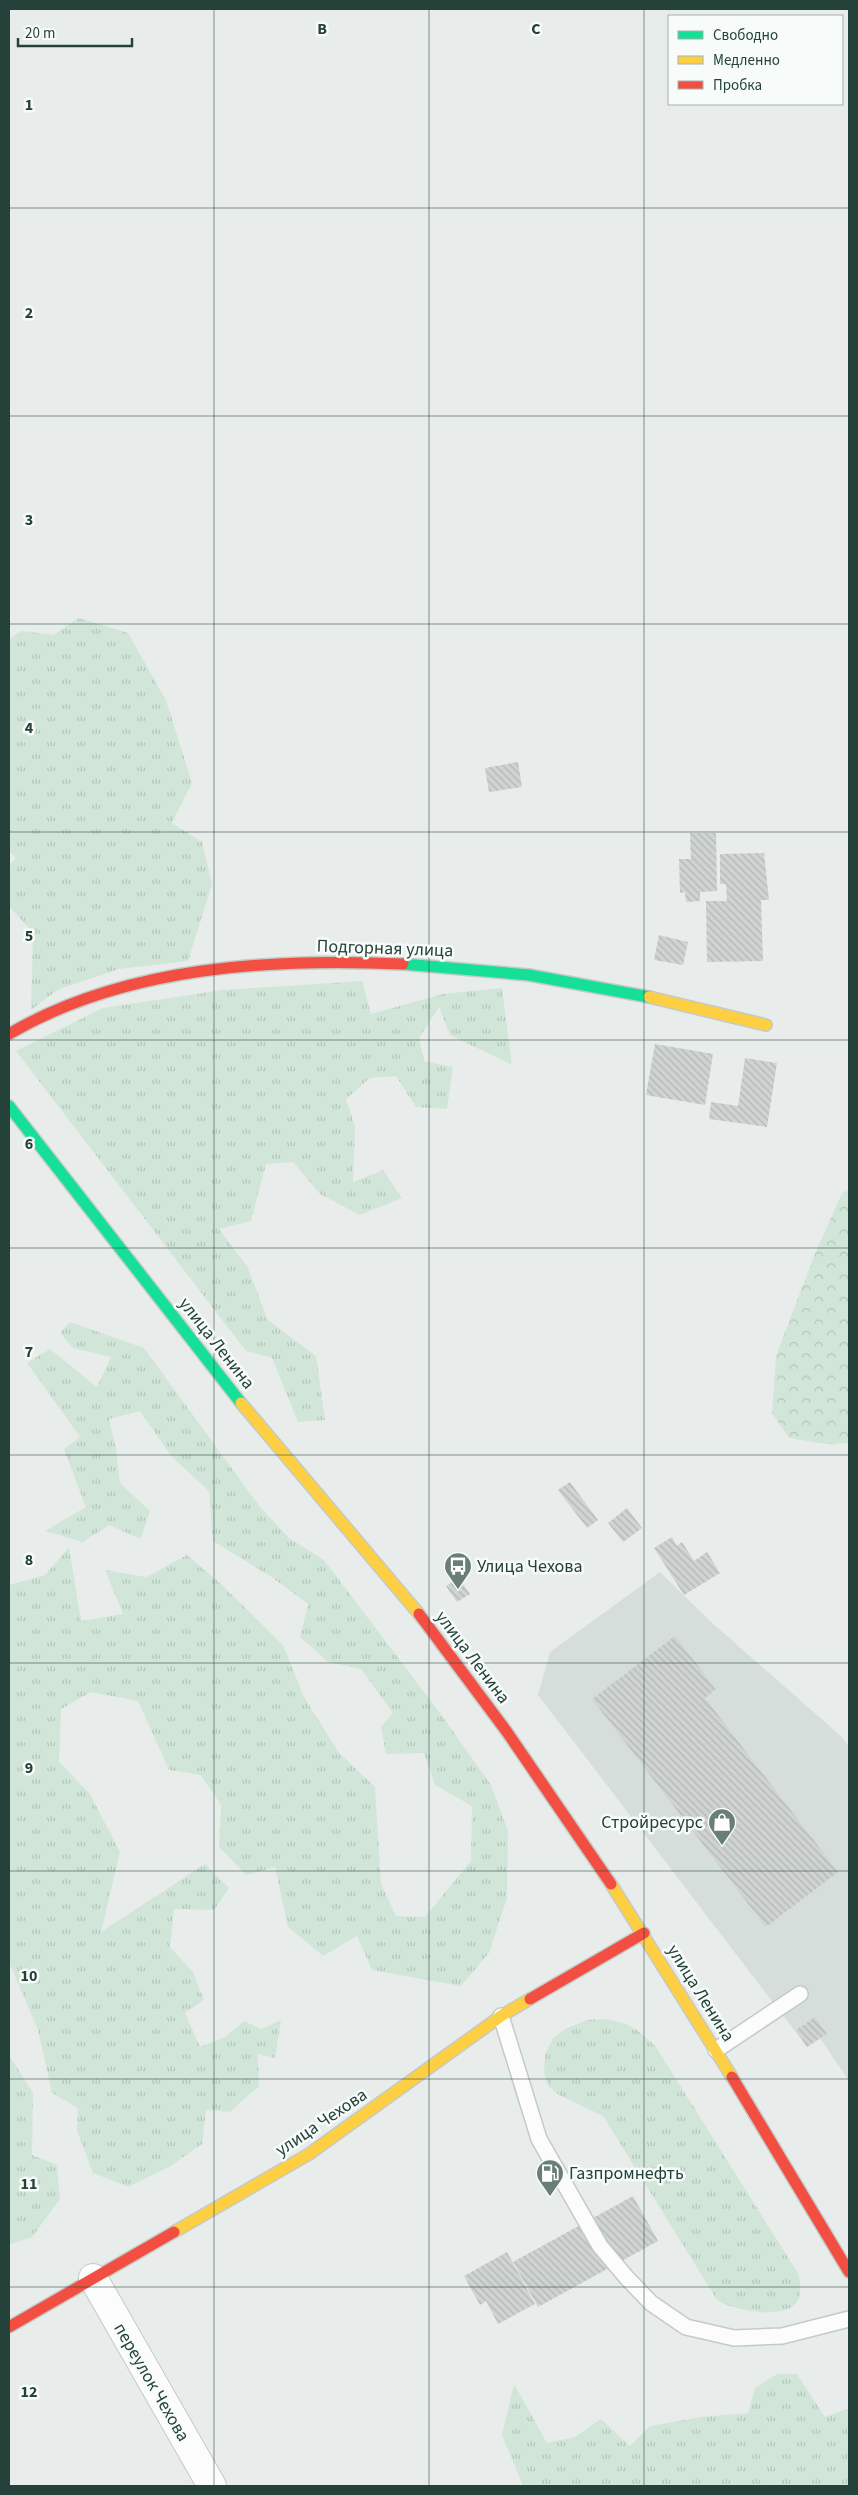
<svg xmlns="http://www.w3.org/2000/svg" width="858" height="2495" viewBox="0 0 858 2495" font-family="'Source Sans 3',sans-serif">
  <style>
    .built { fill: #d6dedb }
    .grass { fill: url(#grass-tufts) }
    .forest { fill: url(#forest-crowns) }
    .building { fill: url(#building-back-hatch) }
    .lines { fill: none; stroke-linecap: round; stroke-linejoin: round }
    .lane-casing { stroke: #c5cac8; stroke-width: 18 }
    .street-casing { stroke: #c5cac8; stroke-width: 30 }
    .fast-casing { stroke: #c3cbc8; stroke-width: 14 }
    .slow-casing { stroke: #c3cbc8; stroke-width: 14 }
    .jam-casing { stroke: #c3cbc8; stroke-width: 14 }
    .lane { stroke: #fcfcfc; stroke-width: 15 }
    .street { stroke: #fcfcfc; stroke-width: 28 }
    .fast { stroke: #16e098; stroke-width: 11 }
    .slow { stroke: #ffcf43; stroke-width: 11 }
    .jam { stroke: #f24e42; stroke-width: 11 }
    .grid { fill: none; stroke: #24423a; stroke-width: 1; stroke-opacity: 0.55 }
    .labels { text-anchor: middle; stroke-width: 5; stroke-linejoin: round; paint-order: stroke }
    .street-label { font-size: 18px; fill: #24423a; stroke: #f7fbf9 }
    .poi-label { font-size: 18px; fill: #24423a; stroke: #f7fbf9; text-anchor: start }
    .grid-label { font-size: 16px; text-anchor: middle; font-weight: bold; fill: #24423a; stroke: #f7fbf9; stroke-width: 5; stroke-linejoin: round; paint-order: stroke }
  </style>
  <defs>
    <pattern id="grass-tufts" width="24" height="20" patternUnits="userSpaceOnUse" patternTransform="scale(1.25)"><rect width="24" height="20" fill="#d1e6d8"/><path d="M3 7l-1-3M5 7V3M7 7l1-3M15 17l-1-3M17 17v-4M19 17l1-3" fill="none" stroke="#b3c6ba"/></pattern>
    <pattern id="forest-crowns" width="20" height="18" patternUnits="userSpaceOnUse" patternTransform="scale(1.25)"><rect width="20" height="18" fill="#d1e6d8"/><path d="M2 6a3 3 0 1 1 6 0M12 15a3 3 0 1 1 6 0" fill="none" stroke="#b3c6ba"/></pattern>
    <pattern id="building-back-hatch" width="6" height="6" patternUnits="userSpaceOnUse" patternTransform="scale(1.25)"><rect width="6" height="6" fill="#cfd4d2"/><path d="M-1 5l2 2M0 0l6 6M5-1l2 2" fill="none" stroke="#b2b7b5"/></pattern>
  </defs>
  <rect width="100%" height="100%" fill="#e8edeb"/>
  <path class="built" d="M660 1572 710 1621 842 1737 849 1746V2081L820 2038 807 2047 538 1695 550 1652Z"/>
  <path class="grass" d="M79 618 128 633 166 700 192 783 172 823 202 842 212 884 188 961 119 969 59 989 31 1010 33 933 9 906V866L16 858 9 851V639L22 631 53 635Z
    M362 981 371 1014 443 994 502 988 512 1065 450 1035 439 1007 419 1038 424 1061 453 1067 447 1109 416 1107 396 1076 370 1078 346 1099 355 1126 353 1182 383 1170 402 1198 360 1215 320 1194 293 1162 266 1164 251 1221 219 1229 247 1266 268 1320 316 1356 325 1420 298 1422 272 1358 246 1351 16 1051 103 1008 222 990Z
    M70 1322 144 1348 260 1507 289 1538 324 1560 440 1713 491 1785 508 1831 507 1898 489 1953 461 1986 372 1970 357 1936 323 1956 288 1927 275 1867 246 1875 219 1847 221 1805 201 1775 169 1770 138 1701 91 1692 61 1709 59 1762 90 1794 120 1852 101 1932 205 1864 229 1888 214 1910 174 1909 170 1947 193 1972 204 2000 185 2013 200 2047 225 2037 244 2021 261 2029 281 2020 275 2058 258 2054 259 2086 230 2112 206 2110 202 2144 169 2167 128 2187 93 2173 77 2131 78 2108 52 2093 38 2030 9 1962V1585L45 1575 69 1547 81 1621 123 1614 105 1570 146 1577 187 1555 222 1585 283 1645 304 1697 339 1753 375 1787 381 1884 396 1916 425 1917 471 1861 472 1806 435 1785 424 1753 386 1754 381 1727 393 1713 361 1669 328 1662 300 1637 308 1604 273 1578 213 1541 209 1491 172 1457 140 1411 109 1419 116 1449 120 1483 150 1511 141 1539 109 1525 83 1542 45 1531 86 1507 64 1449 80 1437 27 1363 50 1349 97 1387 111 1357 73 1348 60 1333Z
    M604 2019C630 2023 638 2029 656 2047L799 2275C800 2284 802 2294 797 2302 785 2321 732 2310 717 2300L603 2116 559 2095 549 2087 544 2073 545 2055 553 2038 567 2028 587 2020Z
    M9 2055 33 2093 32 2155 57 2165 60 2199 32 2237 9 2245Z
    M777 2374H797L825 2417 849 2408V2486H523L502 2435 514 2384 547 2443 575 2437 601 2419 630 2446 650 2426 701 2417 748 2413 755 2388Z"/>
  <path class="forest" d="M849 1190V1443L826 1444 789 1438 772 1413 776 1356 814 1256 842 1193Z"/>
  <path class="building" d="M518 762 522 787 489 792 485 768Z
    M690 833H716L717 891 700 892V901L686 902 685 892 680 893 679 859H691Z
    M764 853 769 900H761L763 961 707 962 706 901H727L726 884H720V854Z
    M659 935 688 942 683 965 654 960Z
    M655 1044 713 1054 705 1105 646 1095Z
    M745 1058 777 1063 767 1127 709 1119 711 1102 738 1106Z
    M570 1482 598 1520 587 1528 558 1490Z
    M627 1508 642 1528 623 1542 608 1523Z
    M672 1537 677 1546 682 1542 694 1561 707 1552 720 1573 684 1595 654 1548Z
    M459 1578 470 1594 457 1602 446 1586Z
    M675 1636 716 1689 705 1698 838 1872 766 1927 592 1699Z
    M815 2017 827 2034 807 2047 796 2030Z
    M633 2196 658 2241 538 2307 513 2262Z
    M507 2252 535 2304 498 2324 486 2301 480 2305 464 2276Z"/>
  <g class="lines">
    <g class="lane-casing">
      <path id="lane" d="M501 2016 539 2139 600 2246 627 2278 651 2303 686 2327 734 2338 782 2336 849 2319
        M716 2050 800 1994"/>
    </g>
    <g class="street-casing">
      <path id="street" d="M93 2278 212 2486"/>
    </g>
    <g class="fast-casing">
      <path id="fast" d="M403 964 529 975 649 997
        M9 1106 241 1403"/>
    </g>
    <g class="slow-casing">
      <path id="slow" d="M649 997 766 1025
        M241 1403 419 1614
        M611 1884 732 2077
        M174 2232 309 2154 501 2016 530 1999"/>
    </g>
    <g class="jam-casing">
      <path id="jam" d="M9 1034C125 966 272 958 403 964
        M419 1614 507 1732 611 1884
        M530 1999 644 1933
        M732 2077 849 2272
        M9 2327 174 2232"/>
    </g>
    <use href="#lane" class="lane"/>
    <use href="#street" class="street"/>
    <use href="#fast" class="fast"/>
    <use href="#slow" class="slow"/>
    <use href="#jam" class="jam"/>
  </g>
  <path class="grid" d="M214 9V2486M429 9V2486M644 9V2486M9 208H849M9 416H849M9 624H849M9 832H849M9 1040H849M9 1248H849M9 1455H849M9 1663H849M9 1871H849M9 2079H849M9 2287H849"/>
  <defs>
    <g id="bus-pin" transform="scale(1.4375)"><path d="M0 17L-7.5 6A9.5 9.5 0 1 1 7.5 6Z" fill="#697e78" stroke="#f7fbf9"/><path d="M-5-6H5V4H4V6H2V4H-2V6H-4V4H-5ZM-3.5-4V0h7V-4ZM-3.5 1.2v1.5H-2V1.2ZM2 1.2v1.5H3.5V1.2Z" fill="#fff"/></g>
    <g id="shop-pin" transform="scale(1.4375)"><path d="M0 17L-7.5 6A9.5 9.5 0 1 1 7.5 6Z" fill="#697e78" stroke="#f7fbf9"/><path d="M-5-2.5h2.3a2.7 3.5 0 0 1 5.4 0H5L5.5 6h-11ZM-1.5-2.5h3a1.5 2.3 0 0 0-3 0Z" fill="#fff"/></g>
    <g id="fuel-pin" transform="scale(1.4375)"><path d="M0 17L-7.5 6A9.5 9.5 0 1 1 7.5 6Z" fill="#697e78" stroke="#f7fbf9"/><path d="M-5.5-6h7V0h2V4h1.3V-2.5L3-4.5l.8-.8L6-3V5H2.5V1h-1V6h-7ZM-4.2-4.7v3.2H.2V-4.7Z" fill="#fff"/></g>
  </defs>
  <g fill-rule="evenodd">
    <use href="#bus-pin" x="458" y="1566"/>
    <use href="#shop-pin" x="722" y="1822"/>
    <use href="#fuel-pin" x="550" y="2173"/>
  </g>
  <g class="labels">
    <g class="street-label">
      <text transform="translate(385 948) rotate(2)" y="6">Подгорная улица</text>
      <text transform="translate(217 1343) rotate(52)" y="6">улица Ленина</text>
      <text transform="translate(473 1657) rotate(53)" y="6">улица Ленина</text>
      <text transform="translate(701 1993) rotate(58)" y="6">улица Ленина</text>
      <text transform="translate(321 2122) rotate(-34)" y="6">улица Чехова</text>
      <text transform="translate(152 2382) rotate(60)" y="6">переулок Чехова</text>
    </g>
    <g class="poi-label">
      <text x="477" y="1572">Улица Чехова</text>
      <text x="703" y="1828" text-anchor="end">Стройресурс</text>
      <text x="569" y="2179">Газпромнефть</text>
    </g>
  </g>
  <g class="grid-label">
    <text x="322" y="34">B</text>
    <text x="536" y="34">C</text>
    <text x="29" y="110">1</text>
    <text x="29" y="318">2</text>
    <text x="29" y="525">3</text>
    <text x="29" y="733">4</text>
    <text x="29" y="941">5</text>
    <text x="29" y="1149">6</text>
    <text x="29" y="1357">7</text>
    <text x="29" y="1565">8</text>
    <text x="29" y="1773">9</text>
    <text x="29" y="1981">10</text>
    <text x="29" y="2189">11</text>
    <text x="29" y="2397">12</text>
  </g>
  <rect width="858" height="2495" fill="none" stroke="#24423a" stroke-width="20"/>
  <rect x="668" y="15" width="175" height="90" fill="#f7fbf9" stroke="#a3b1ad"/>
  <rect x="678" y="31" width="25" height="8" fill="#16e098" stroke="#a3b1ad"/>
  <text x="713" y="40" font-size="15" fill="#24423a">Свободно</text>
  <rect x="678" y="56" width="25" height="8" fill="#ffcf43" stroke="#a3b1ad"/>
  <text x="713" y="65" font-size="15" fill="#24423a">Медленно</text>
  <rect x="678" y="81" width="25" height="8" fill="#f24e42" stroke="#a3b1ad"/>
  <text x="713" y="90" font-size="15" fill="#24423a">Пробка</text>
  <path d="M18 38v8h114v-8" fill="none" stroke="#24423a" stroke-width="2.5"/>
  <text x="25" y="38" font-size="15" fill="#24423a" stroke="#f7fbf9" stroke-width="4" paint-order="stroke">20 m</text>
</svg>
